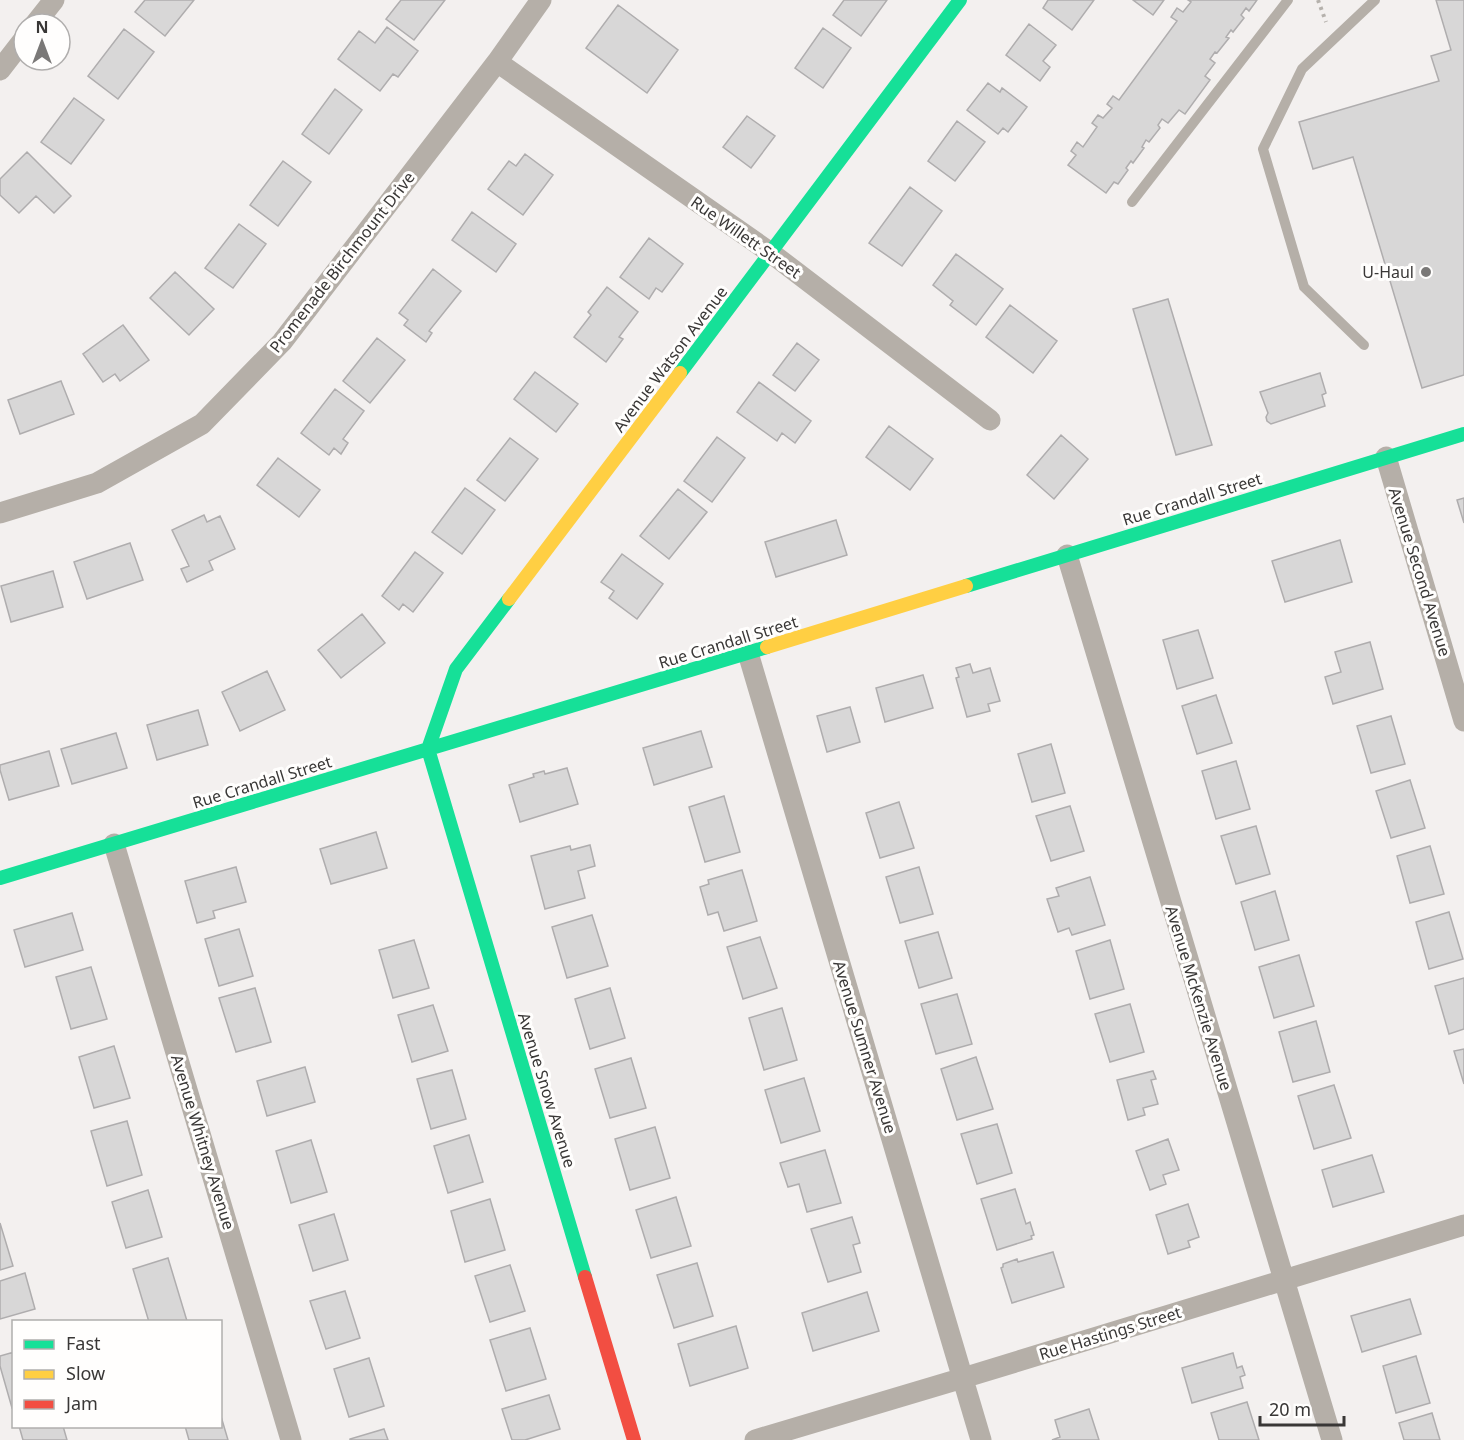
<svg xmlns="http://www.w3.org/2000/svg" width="1464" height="1440" viewBox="0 0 1464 1440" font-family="'Noto Sans',sans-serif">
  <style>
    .building { fill: #d8d7d7; stroke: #afadae; stroke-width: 1.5 }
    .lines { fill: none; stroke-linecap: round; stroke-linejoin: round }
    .path { stroke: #b5b1ac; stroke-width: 4; stroke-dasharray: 3 4.5; stroke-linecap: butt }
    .lane { stroke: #b5afa8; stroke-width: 10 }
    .street { stroke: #b5afa8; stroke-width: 21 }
    .fast { stroke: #16e098; stroke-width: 14 }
    .slow { stroke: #ffcf43; stroke-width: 14 }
    .jam { stroke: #f24e42; stroke-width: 14 }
    .poi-dot { fill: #7a7877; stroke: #fffefd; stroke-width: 2 }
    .labels { text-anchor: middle; stroke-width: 6; stroke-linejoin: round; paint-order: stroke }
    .street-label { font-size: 16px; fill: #393736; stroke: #fffefd }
    .poi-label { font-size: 16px; fill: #393736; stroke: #fffefd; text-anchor: end }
  </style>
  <rect width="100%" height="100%" fill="#f3f0ef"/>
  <path class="building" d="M145 0H194L165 36 135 12Z
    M401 0H445L414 40 386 19Z
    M844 0H887L861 36 833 15Z
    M1048 0H1094L1072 30 1043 8Z
    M1133 0H1164L1153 15Z
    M1188 0H1257L1249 11 1246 8 1241 15 1244 18 1233 32 1231 30 1226 37 1229 38 1217 53 1215 52 1210 59 1215 63 1205 76 1210 80 1185 114 1179 110 1168 123 1162 119 1158 125 1160 128 1149 142 1146 140 1142 147 1144 148 1133 163 1131 161 1126 168 1128 170 1118 184 1114 182 1106 193 1068 165 1076 155 1071 151 1077 142 1083 147 1097 127 1092 123 1098 115 1103 118 1112 108 1107 104 1113 96 1119 100 1177 21 1171 17 1177 8 1183 12 1191 2Z
    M1436 0H1464V375L1422 388 1353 157 1313 169 1299 122 1439 81 1431 56 1451 50Z
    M618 5 678 50 647 93 586 48Z
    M1029 24 1056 45 1043 61 1050 67 1040 81 1006 55Z
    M387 27 418 51 398 77 393 74 380 91 338 59 359 31 375 43Z
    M823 28 851 48 823 88 795 68Z
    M124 29 154 52 118 99 88 76Z
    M988 83 1000 92 1002 88 1027 107 1008 132 1003 128 998 134 967 110Z
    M335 89 362 110 329 154 302 134Z
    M74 98 104 120 71 164 41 142Z
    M747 116 775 136 751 168 723 147Z
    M957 121 985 142 955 181 928 161Z
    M27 152 71 196 54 213 36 196 19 213 0 195V179Z
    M525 154 553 175 523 215 488 189 509 161 516 166Z
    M283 161 311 182 278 226 250 205Z
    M910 187 942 211 902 266 869 243Z
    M472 212 516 244 496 272 452 240Z
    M239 224 266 244 233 288 205 268Z
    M649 238 683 264 662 292 656 288 649 299 620 277Z
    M956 254 1003 289 976 325 950 305 953 301 933 285Z
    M433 269 461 291 429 331 432 333 426 342 404 325 408 320 399 313Z
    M175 272 214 309 189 335 150 298Z
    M607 287 638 312 619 337 623 339 606 362 574 337 591 315 588 312Z
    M1168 299 1212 445 1176 455 1133 309Z
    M1010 305 1057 341 1033 373 986 337Z
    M123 325 149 360 120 381 115 374 103 382 83 354Z
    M377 338 405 360 370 403 343 381Z
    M797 343 819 360 795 391 773 375Z
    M535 372 578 404 556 432 514 399Z
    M1320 373 1326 393 1322 395 1325 406 1271 424 1267 421 1266 417 1268 413 1260 392Z
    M61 381 74 414 20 434 8 400Z
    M759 382 811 421 795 443 782 433 777 441 737 412Z
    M335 389 364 411 343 439 348 443 341 454 334 448 329 455 301 433Z
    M889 426 933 459 910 490 866 457Z
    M1061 435 1088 459 1054 499 1027 475Z
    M717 437 745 458 712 502 684 481Z
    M510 438 538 459 505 501 477 480Z
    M278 458 320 490 299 517 257 485Z
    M465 488 495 510 462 554 432 532Z
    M678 489 707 512 669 559 640 536Z
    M1464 498V523L1457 500Z
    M204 515 207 522 220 516 235 549 209 561 213 570 187 582 181 569 189 566 172 530Z
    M836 520 847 555 776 577 765 542Z
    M1340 540 1352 582 1285 602 1272 561Z
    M130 543 143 580 87 599 74 562Z
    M415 552 443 573 413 612 403 604 399 610 382 596Z
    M622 554 663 584 637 619 609 598 614 591 601 582Z
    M53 571 63 607 11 622 1 586Z
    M362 614 385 643 341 678 318 650Z
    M1198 630 1213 678 1177 689 1163 640Z
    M1370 642 1383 689 1333 704 1325 677 1341 672 1335 652Z
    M970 664 973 673 990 668 1000 701 988 704 990 711 967 717 956 678 959 677 956 668Z
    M267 671 285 710 240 731 222 692Z
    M923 675 933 708 885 722 876 688Z
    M1216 695 1232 743 1197 754 1182 706Z
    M850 707 860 742 827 752 817 716Z
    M198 710 208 745 157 760 147 725Z
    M1391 716 1405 764 1371 773 1357 726Z
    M701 731 712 767 654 785 643 748Z
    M116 733 127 768 72 784 61 749Z
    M1051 744 1065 793 1032 802 1018 754Z
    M49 751 59 786 9 800 0 770V765Z
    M1236 761 1250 809 1216 819 1202 771Z
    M567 768 578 804 520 822 509 785 534 777 533 774 544 771 545 774Z
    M1410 780 1425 828 1391 838 1376 791Z
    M724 796 740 852 705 862 689 807Z
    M899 802 914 848 880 858 866 813Z
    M1070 806 1084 851 1051 861 1036 816Z
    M1256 826 1270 874 1236 884 1221 836Z
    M376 832 387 868 331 884 320 849Z
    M590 845 595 866 578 871 585 898 545 909 531 856 570 846 571 850Z
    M1430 846 1444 894 1410 903 1397 856Z
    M236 867 246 902 213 911 215 918 197 923 185 881Z
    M919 867 933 914 900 923 886 877Z
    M742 870 757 921 724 931 718 912 708 915 700 887 709 884 708 880Z
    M1090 877 1105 925 1072 935 1069 928 1058 932 1047 899 1059 896 1056 888Z
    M1275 891 1289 940 1255 950 1241 902Z
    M1449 912 1463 959 1429 969 1416 922Z
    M72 913 83 950 25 967 14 930Z
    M592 915 608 966 567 978 552 927Z
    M239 929 253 976 219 986 205 939Z
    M938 932 952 978 919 988 905 941Z
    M760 937 777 988 743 999 727 947Z
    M414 940 429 988 393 998 379 950Z
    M1110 940 1124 989 1090 999 1076 951Z
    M1299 955 1314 1006 1274 1018 1259 967Z
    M91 967 107 1019 71 1029 56 977Z
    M1464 978V1029L1449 1034 1435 986Z
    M255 988 271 1042 236 1052 219 998Z
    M610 988 625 1038 590 1049 575 999Z
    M957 994 972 1044 936 1054 921 1004Z
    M1130 1004 1144 1052 1110 1062 1095 1014Z
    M433 1005 448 1051 412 1062 398 1015Z
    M782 1008 797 1060 764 1070 749 1018Z
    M1316 1021 1330 1072 1293 1082 1279 1032Z
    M114 1046 130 1098 94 1108 79 1057Z
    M1464 1049V1084L1454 1051Z
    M976 1057 993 1109 957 1120 941 1069Z
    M631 1058 646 1108 610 1118 595 1069Z
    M305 1067 315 1102 267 1116 257 1081Z
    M452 1070 466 1119 431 1129 417 1079Z
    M1153 1071 1156 1079 1151 1080 1158 1104 1143 1108 1145 1115 1128 1120 1117 1080Z
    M804 1078 820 1131 781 1143 765 1090Z
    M1334 1085 1351 1138 1314 1149 1298 1096Z
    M127 1121 142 1175 107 1186 91 1131Z
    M997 1124 1012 1173 977 1184 961 1134Z
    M655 1127 670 1178 630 1190 615 1139Z
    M469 1135 483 1182 448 1193 434 1146Z
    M1168 1139 1179 1170 1163 1175 1166 1184 1150 1190 1136 1151Z
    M311 1140 327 1192 291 1203 276 1151Z
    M825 1150 841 1203 807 1212 799 1184 788 1187 780 1163Z
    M1372 1155 1384 1192 1333 1207 1322 1170Z
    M1015 1189 1026 1224 1030 1222 1034 1235 1031 1236 1032 1239 997 1250 981 1199Z
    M148 1190 162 1237 126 1248 112 1202Z
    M676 1197 691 1246 651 1258 636 1210Z
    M490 1199 505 1250 465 1262 451 1211Z
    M1188 1204 1199 1237 1188 1241 1190 1247 1168 1254 1156 1215Z
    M334 1214 348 1260 313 1271 299 1225Z
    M852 1217 860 1243 853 1245 861 1272 828 1282 811 1229Z
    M0 1223 13 1266 0 1270Z
    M1053 1252 1064 1287 1012 1303 1001 1268 1003 1267V1264L1017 1259 1018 1262Z
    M168 1258 187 1321 149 1322 133 1269Z
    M697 1263 713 1316 674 1328 657 1275Z
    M510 1265 525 1311 490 1322 475 1276Z
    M25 1273 35 1309 0 1319V1281Z
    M345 1291 360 1338 326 1349 310 1301Z
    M867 1292 879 1331 813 1351 802 1313Z
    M1410 1299 1421 1334 1362 1352 1351 1316Z
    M736 1326 748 1368 690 1386 678 1344Z
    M530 1328 546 1379 506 1391 490 1340Z
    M14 1352V1407L12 1408 0 1366V1356Z
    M1233 1353 1237 1368 1242 1366 1245 1375 1240 1377 1243 1388 1192 1403 1182 1368Z
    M1416 1356 1430 1403 1396 1413 1383 1366Z
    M369 1358 384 1406 349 1417 334 1369Z
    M549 1395 560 1429 525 1440H512L502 1409Z
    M1247 1402 1259 1440H1219L1211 1413Z
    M1089 1409 1099 1440H1052L1060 1437 1055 1420Z
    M220 1413 228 1440H189L185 1426H220Z
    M1432 1413 1440 1440H1404L1399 1423Z
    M19 1426H63L67 1440H23Z
    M384 1429 388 1440H350V1439Z"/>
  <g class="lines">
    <path class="path" d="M1318 0 1326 22"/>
    <path class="lane" d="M1132 202 1288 0
      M1364 345 1304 287 1263 149 1302 69 1375 0"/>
    <path class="street" d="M35 24 54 0
      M497 62 771 253 990 420
      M0 70 24 39
      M1386 457 1464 721
      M0 513 97 483 202 424 282 342 497 62 541 0
      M1067 555 1332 1440
      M748 653 981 1440
      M114 844 291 1440
      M755 1440 963 1378 1464 1225"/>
    <path class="fast" d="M680 373 960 0
      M966 586 1464 434
      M509 599 456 669 428 749 585 1277
      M0 878 767 647"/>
    <path class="slow" d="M509 599 680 373
      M767 647 966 586"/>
    <path class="jam" d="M585 1277 634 1440"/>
  </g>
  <circle class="poi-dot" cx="1426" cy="272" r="6"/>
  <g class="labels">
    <g class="street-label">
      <text transform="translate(746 237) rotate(35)" y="6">Rue Willett Street</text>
      <text transform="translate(342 262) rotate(-52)" y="6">Promenade Birchmount Drive</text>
      <text transform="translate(670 359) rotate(-53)" y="6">Avenue Watson Avenue</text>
      <text transform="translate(1192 499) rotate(-17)" y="6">Rue Crandall Street</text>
      <text transform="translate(1420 572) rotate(73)" y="6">Avenue Second Avenue</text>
      <text transform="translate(728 642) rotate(-17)" y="6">Rue Crandall Street</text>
      <text transform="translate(262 782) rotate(-17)" y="6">Rue Crandall Street</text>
      <text transform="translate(1199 998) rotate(73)" y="6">Avenue McKenzie Avenue</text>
      <text transform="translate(865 1047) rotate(73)" y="6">Avenue Sumner Avenue</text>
      <text transform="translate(547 1090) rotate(73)" y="6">Avenue Snow Avenue</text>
      <text transform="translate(203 1142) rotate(73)" y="6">Avenue Whitney Avenue</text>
      <text transform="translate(1110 1333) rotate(-17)" y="6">Rue Hastings Street</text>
    </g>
    <g class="poi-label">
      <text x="1414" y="278">U-Haul</text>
    </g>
  </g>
  <rect x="12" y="1320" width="210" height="108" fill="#fffefd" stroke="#b0aead" stroke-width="1.5"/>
  <rect x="24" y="1340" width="30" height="9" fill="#16e098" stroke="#b0aead" stroke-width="1.5"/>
  <text x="66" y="1350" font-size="18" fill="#393736">Fast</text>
  <rect x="24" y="1370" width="30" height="9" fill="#ffcf43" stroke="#b0aead" stroke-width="1.5"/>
  <text x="66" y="1380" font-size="18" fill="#393736">Slow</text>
  <rect x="24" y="1400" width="30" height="9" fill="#f24e42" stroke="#b0aead" stroke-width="1.5"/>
  <text x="66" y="1410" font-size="18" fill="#393736">Jam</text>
  <g transform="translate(42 42)"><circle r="28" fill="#fffefd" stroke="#b0aead" stroke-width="1.5"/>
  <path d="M0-4.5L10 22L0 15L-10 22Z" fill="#7a7877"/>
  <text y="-9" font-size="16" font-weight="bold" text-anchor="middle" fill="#393736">N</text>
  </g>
  <path d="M1260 1416v9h84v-9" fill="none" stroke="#393736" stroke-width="3"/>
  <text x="1269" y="1416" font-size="18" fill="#393736" stroke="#fffefd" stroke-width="4.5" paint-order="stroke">20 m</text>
</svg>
